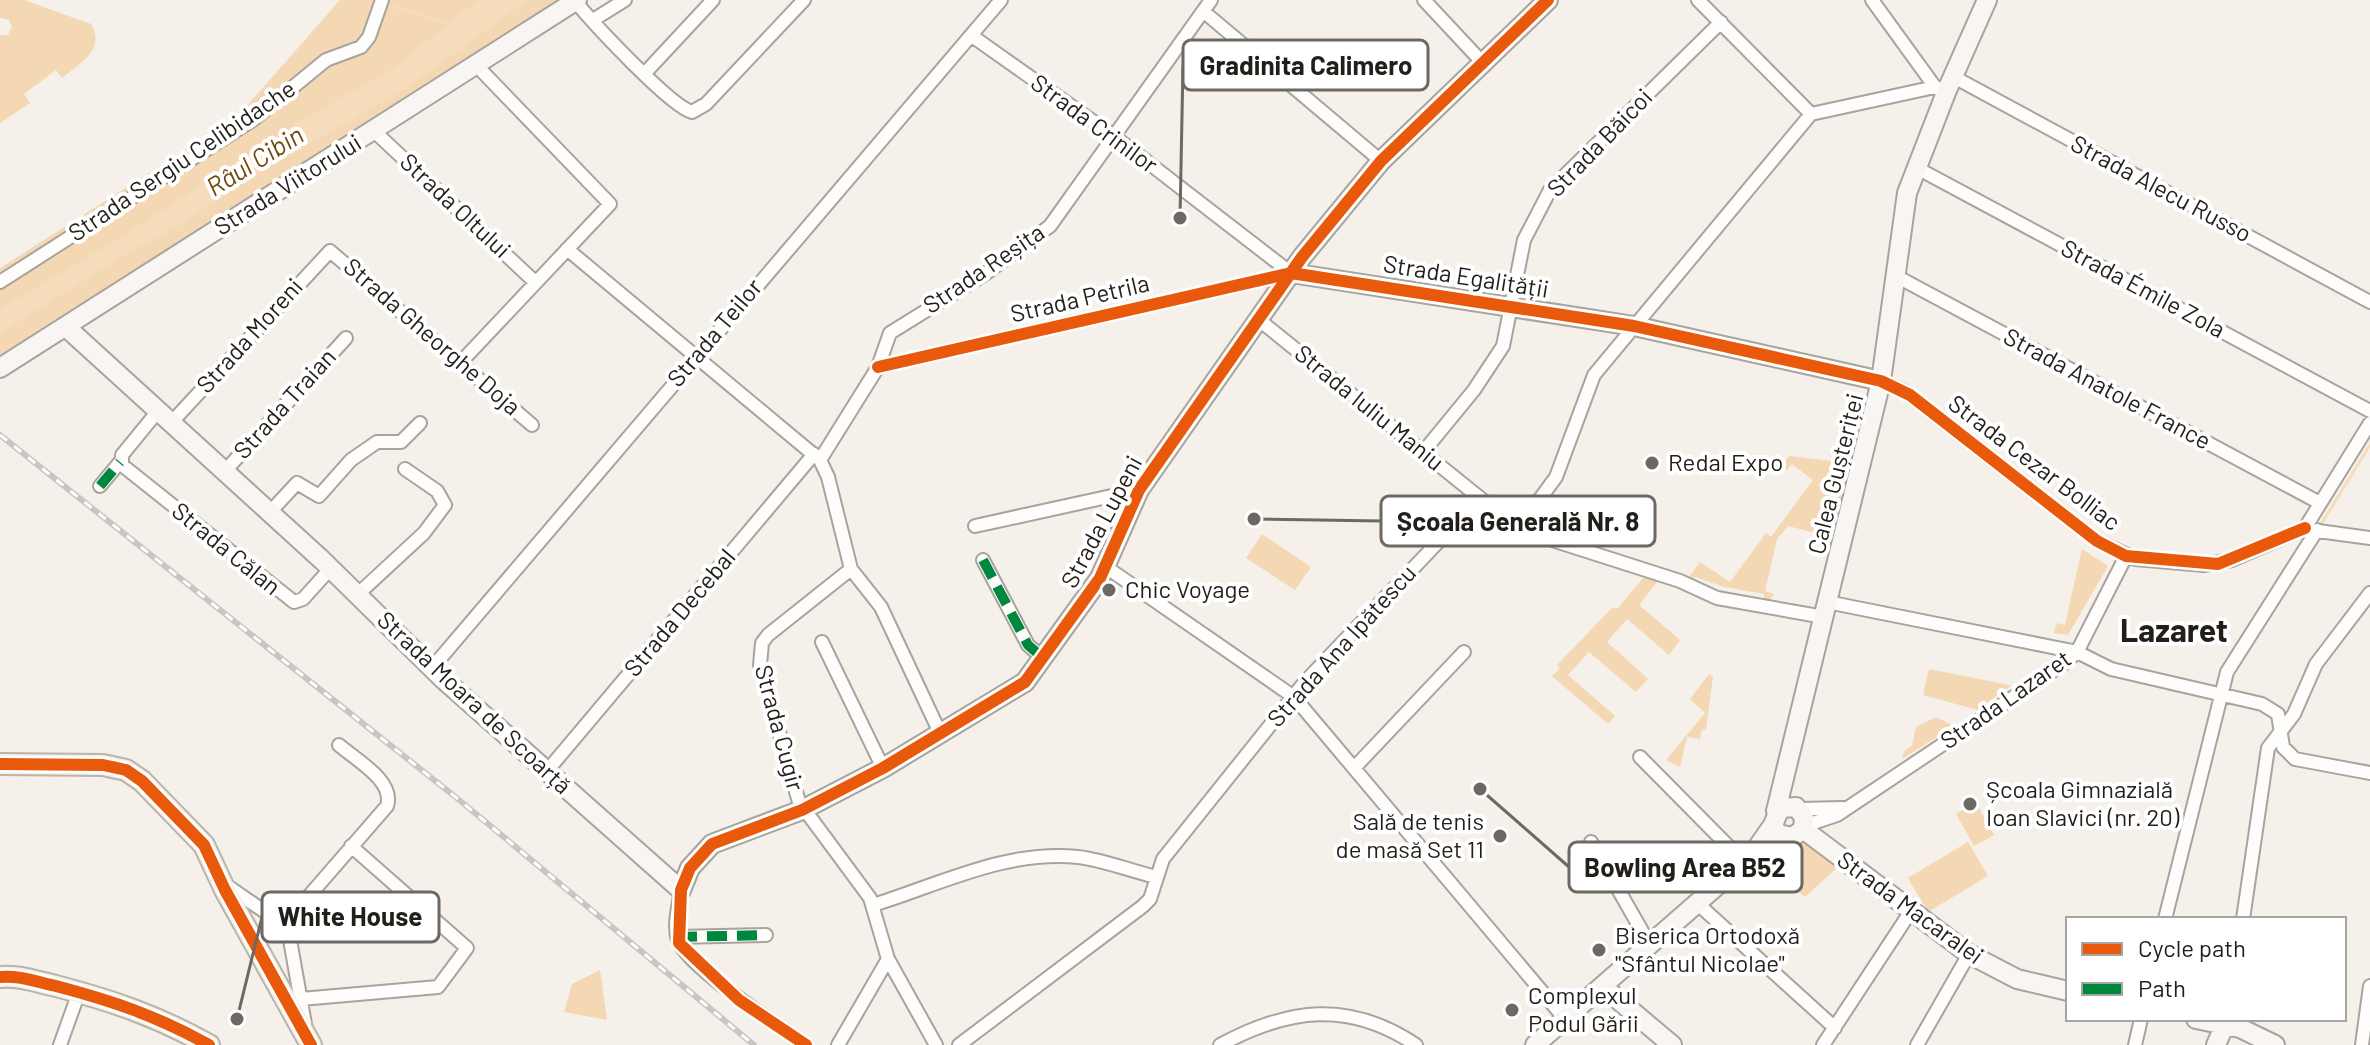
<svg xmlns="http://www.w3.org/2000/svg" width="2370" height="1045" viewBox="0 0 2370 1045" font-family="Barlow,sans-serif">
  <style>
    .green { fill: #f4d7b3 }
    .water { fill: #f7dcbb }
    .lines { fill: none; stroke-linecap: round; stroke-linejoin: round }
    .stream { stroke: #f7dcbb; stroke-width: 3 }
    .street-casing { stroke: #a7a49f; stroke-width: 16 }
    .secondary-casing { stroke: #a7a49f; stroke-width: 22 }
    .primary-casing { stroke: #bcb4a9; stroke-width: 24 }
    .street { stroke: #fefdfc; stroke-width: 12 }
    .secondary { stroke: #f8f5f2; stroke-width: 18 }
    .primary { stroke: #f2eee9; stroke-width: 20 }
    .rail-casing { stroke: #c7c6c4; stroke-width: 6 }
    .rail { stroke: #fff; stroke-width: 3; stroke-dasharray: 9; stroke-linecap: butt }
    .quiet { stroke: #00873e; stroke-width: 10; stroke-dasharray: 20 10; stroke-linecap: butt }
    .cycleway-casing { stroke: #fff; stroke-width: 17 }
    .cycleway { stroke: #e8590c; stroke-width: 12 }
    .poi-dot { fill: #6c6863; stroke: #fff; stroke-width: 3 }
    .labels { text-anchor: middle; stroke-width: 8; stroke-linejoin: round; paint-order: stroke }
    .street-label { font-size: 24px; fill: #221f1b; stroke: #fff }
    .poi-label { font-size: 24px; fill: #221f1b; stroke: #fff; text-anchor: start }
    .water-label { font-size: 26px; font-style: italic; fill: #71490c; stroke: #fff }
    .district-label { font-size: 32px; font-weight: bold; fill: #221f1b; stroke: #fff }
    .leader { fill: none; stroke: #6c6863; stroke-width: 3 }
    .callout-dot { fill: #6c6863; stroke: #fff; stroke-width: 3 }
    .callout { fill: #fff; stroke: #6c6863; stroke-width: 3 }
    .callout-label { font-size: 26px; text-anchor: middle; font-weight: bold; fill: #221f1b }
  </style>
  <rect width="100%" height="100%" fill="#f5f0ea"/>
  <path class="green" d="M0 0H24L91 24C106 50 80 63 62 78L56 70 24 94 30 103 0 123V35H8L12 27 9 20 0 18Z
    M340 0H558L21 344 0 361V268L237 117Z
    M1789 456 1849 463 1831 537 1788 526 1777 539 1765 591 1774 594 1769 602H1763L1764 594 1725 587 1695 577 1692 585 1689 577 1700 562 1730 582 1766 533 1771 537 1813 480 1792 464 1787 470 1782 466Z
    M1262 534 1311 567 1295 590 1246 558Z
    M2082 549 2108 566 2068 635 2054 633 2057 623 2065 625Z
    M1644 577 1658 581 1639 605 1680 640 1669 655 1627 619 1607 642 1648 679 1636 692 1589 652 1568 675 1615 716 1608 724 1552 676 1560 668 1557 665 1613 607 1617 609Z
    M1929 669 2009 685 2011 686 1989 701 1995 706 1978 710 1923 695Z
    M1709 674 1713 677 1706 730 1702 729 1700 739 1687 737 1680 767 1666 760 1705 713 1690 699Z
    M1936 717 1954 726 1902 759 1904 751 1912 746 1916 727Z
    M1976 802 1994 835 1974 846 1956 814Z
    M1805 841 1838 867 1805 897 1765 864Z
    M1968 842 1988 876 1928 912 1908 878Z
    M600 970 607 1020 564 1012 572 984Z"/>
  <path class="water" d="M478 0H528L407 88 231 189 185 222 131 251 7 329 0 338V309L126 234 292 126 393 68Z"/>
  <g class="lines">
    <path class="stream" d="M385 4 450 24
      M2320 526 2370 445"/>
    <g class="street-casing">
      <path id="street" d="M1424 0 1481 61
        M1698 0 1811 114
        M1872 0 1935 87
        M575 1C593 23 670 106 692 112L706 104 804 0
        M1203 11 1381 161
        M593 20 625 0
        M972 36 1115 137 1291 273
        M645 73 713 0
        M1952 76 2370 302
        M374 131 535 282
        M1915 167 2370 411
        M567 249 820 460 828 477 851 569 768 635 762 643 760 665 799 802 870 898 888 959 936 1045
        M1894 275 2320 503
        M0 282 254 119 326 60 361 47 369 37 382 0
        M1258 319 1480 498
        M461 362 610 204 477 66
        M878 367 1291 273
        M1881 381 1904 391 2097 541 2136 559 2204 565 2232 560 2305 528
        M158 411 122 455V465L294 602 303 599 331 568
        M171 423 330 251 532 425
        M1424 451 1474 390 1503 346 1524 240 1550 190 1721 22
        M820 460 878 367 890 333 985 274 1050 226 1211 0
        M225 471 346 338
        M100 486 120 462
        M270 512 297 483 319 496 351 460 377 442H401L420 423
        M1514 524 1527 532 1680 581 1717 598 1824 617
        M975 526 1139 490
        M2305 528 2370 423
        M2311 530 2370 538
        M983 560 1028 645 1044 659
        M1106 567 1294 697 1565 1019
        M851 569 881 607 941 735
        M358 594 424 533 445 505 437 491 405 469
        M1827 602 2077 652 2111 669 2262 704 2278 714 2283 747 2295 759 2370 773
        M822 642 883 768
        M432 668 1001 0
        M1640 757 1744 862
        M1355 767 1464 652
        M547 771 814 454
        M1799 809 1843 808
        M1804 826 1837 815 2066 662 2077 652 2126 556
        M1591 842 1650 945
        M226 885 271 916 290 940
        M681 890C679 905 673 925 678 940 685 965 781 1028 806 1045
        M1698 904 1835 1028
        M873 905C938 885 1008 849 1078 857 1104 860 1131 871 1156 877
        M271 916 302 904
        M2165 919 2227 672 2317 530
        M2243 919 2268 748 2294 714 2316 664 2370 593
        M677 937 766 935
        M301 999 438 987 467 948 351 846
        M305 1024 290 940 302 904 387 806C395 781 356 760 339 745
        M60 1045 79 992
        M838 1045 888 959
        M959 1045 1143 906 1150 899 1163 859 1304 683 1480 498 1514 524 1526 518 1556 477 1594 375 1811 114 1935 87 1947 90
        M1220 1045C1289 1008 1349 1000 1416 1045
        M1823 1045 1911 911
        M1917 1045 1969 954
        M2135 1045 2141 1019
        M2362 1045 2370 986"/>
    </g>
    <g class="secondary-casing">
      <path id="secondary" d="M1291 273 1634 326 1881 381
        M66 327 322 560 443 679 681 890 690 868 712 844 802 810 883 768 1025 682 1100 578 1139 490 1302 257 1381 161 1548 0
        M0 368 577 0
        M1776 811 1881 381 1907 193 1947 90 1987 0
        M1803 829 1969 954 2017 979 2068 991
        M1752 855 1773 825 1780 808 1796 807 1804 817 1803 829 1793 837 1778 834 1773 825
        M1603 987 1672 1045
        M2196 1019 2240 1028 2275 1045
        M1535 1045 1744 862 1788 838
        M2216 1045 2225 1024"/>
    </g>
    <g class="primary-casing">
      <path id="primary" d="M0 764 103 765 126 770 142 781 204 845 225 890 311 1045
        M0 977C19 975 37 982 56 986 113 1001 157 1016 209 1045"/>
    </g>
    <use href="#street" class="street"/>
    <use href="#secondary" class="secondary"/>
    <use href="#primary" class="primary"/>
    <g class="rail-casing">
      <path id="rail" d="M0 435 458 799 754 1045"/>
    </g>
    <use href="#rail" class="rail"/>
    <path class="quiet" d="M100 486 120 462
      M983 560 1028 645 1044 659
      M677 937 766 935"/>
    <g class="cycleway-casing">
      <path id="cycleway" d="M878 367 1291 273 1634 326 1881 381 1910 395 2097 541 2126 556 2218 564 2305 528
        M0 764 103 765 126 770 142 781 204 845 225 890 311 1045
        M0 977C19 975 37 982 56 986 113 1001 157 1016 209 1045
        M806 1045 739 1000 679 943 681 890 690 868 712 844 802 810 883 768 1025 682 1100 578 1139 490 1302 257 1381 161 1548 0"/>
    </g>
    <use href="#cycleway" class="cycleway"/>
  </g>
  <g class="poi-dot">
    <circle cx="1652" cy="463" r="8"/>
    <circle cx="1109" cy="590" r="8"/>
    <circle cx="1970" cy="804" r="8"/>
    <circle cx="1500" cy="836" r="8"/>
    <circle cx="1599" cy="950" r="8"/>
    <circle cx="1512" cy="1010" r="8"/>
  </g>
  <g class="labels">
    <g class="street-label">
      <text transform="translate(1094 124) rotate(36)" y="8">Strada Crinilor</text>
      <text transform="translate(1600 143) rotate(-46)" y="8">Strada Băicoi</text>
      <text transform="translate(182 161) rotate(-34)" y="8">Strada Sergiu Celibidache</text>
      <text transform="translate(288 185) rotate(-32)" y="8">Strada Viitorului</text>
      <text transform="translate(2161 189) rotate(28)" y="8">Strada Alecu Russo</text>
      <text transform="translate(455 206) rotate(43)" y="8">Strada Oltului</text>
      <text transform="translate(984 269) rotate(-34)" y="8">Strada Reșița</text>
      <text transform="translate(1466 277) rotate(9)" y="8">Strada Egalității</text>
      <text transform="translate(2143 289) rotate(28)" y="8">Strada Émile Zola</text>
      <text transform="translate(1080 299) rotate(-13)" y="8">Strada Petrila</text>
      <text transform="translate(715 333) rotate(-50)" y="8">Strada Teilor</text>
      <text transform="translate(250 336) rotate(-48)" y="8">Strada Moreni</text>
      <text transform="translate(432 337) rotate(41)" y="8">Strada Gheorghe Doja</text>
      <text transform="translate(2107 389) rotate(28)" y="8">Strada Anatole France</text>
      <text transform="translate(285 404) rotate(-48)" y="8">Strada Traian</text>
      <text transform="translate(1369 408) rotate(39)" y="8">Strada Iuliu Maniu</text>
      <text transform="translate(2034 463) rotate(37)" y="8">Strada Cezar Bolliac</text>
      <text transform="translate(1836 474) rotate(-76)" y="8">Calea Gușteriței</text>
      <text transform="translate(1102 522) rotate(-62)" y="8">Strada Lupeni</text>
      <text transform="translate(226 549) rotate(39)" y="8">Strada Călan</text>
      <text transform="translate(680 613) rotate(-50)" y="8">Strada Decebal</text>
      <text transform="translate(1342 646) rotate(-48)" y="8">Strada Ana Ipătescu</text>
      <text transform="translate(2006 700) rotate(-35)" y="8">Strada Lazaret</text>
      <text transform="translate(474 703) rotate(43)" y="8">Strada Moara de Scoarță</text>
      <text transform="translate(779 728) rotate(75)" y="8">Strada Cugir</text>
      <text transform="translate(1910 908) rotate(36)" y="8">Strada Macaralei</text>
    </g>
    <g class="poi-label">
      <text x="1668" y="471">Redal Expo</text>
      <text x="1125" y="598">Chic Voyage</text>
      <text x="1986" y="798">Școala Gimnazială<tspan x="1986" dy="28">Ioan Slavici (nr. 20)</tspan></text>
      <text x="1484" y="830" text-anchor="end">Sală de tenis<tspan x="1484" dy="28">de masă Set 11</tspan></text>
      <text x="1615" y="944">Biserica Ortodoxă<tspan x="1615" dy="28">"Sfântul Nicolae"</tspan></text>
      <text x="1528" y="1004">Complexul<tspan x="1528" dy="28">Podul Gării</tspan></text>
    </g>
    <g class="water-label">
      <text transform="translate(255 161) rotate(-32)" y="9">Râul Cibin</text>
    </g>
    <g class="district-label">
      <text x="2174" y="642">Lazaret</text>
    </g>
  </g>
  <path class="leader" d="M1180 218L1183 65M1254 519L1381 521M1480 789L1569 867M237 1019L262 917"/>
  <g class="callout-dot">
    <circle cx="1180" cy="218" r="8"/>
    <circle cx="1254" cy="519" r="8"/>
    <circle cx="1480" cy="789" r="8"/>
    <circle cx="237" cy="1019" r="8"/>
  </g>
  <g class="callout">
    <rect x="1183" y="40" width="245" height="50" rx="8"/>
    <rect x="1381" y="496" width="274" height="50" rx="8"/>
    <rect x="1569" y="842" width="233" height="50" rx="8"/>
    <rect x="262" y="892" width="177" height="50" rx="8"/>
  </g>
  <g class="callout-label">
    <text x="1306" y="75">Gradinita Calimero</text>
    <text x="1518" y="531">Școala Generală Nr. 8</text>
    <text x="1685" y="877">Bowling Area B52</text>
    <text x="350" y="926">White House</text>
  </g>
  <rect x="2066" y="917" width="280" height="104" fill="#ffffff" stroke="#a7a5a4" stroke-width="2"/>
  <rect x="2082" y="943" width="40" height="12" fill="#e8590c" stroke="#a7a5a4" stroke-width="2"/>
  <text x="2138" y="957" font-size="24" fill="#221f1b">Cycle path</text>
  <rect x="2082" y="983" width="40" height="12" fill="#00873e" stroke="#a7a5a4" stroke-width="2"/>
  <text x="2138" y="997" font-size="24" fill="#221f1b">Path</text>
</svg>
